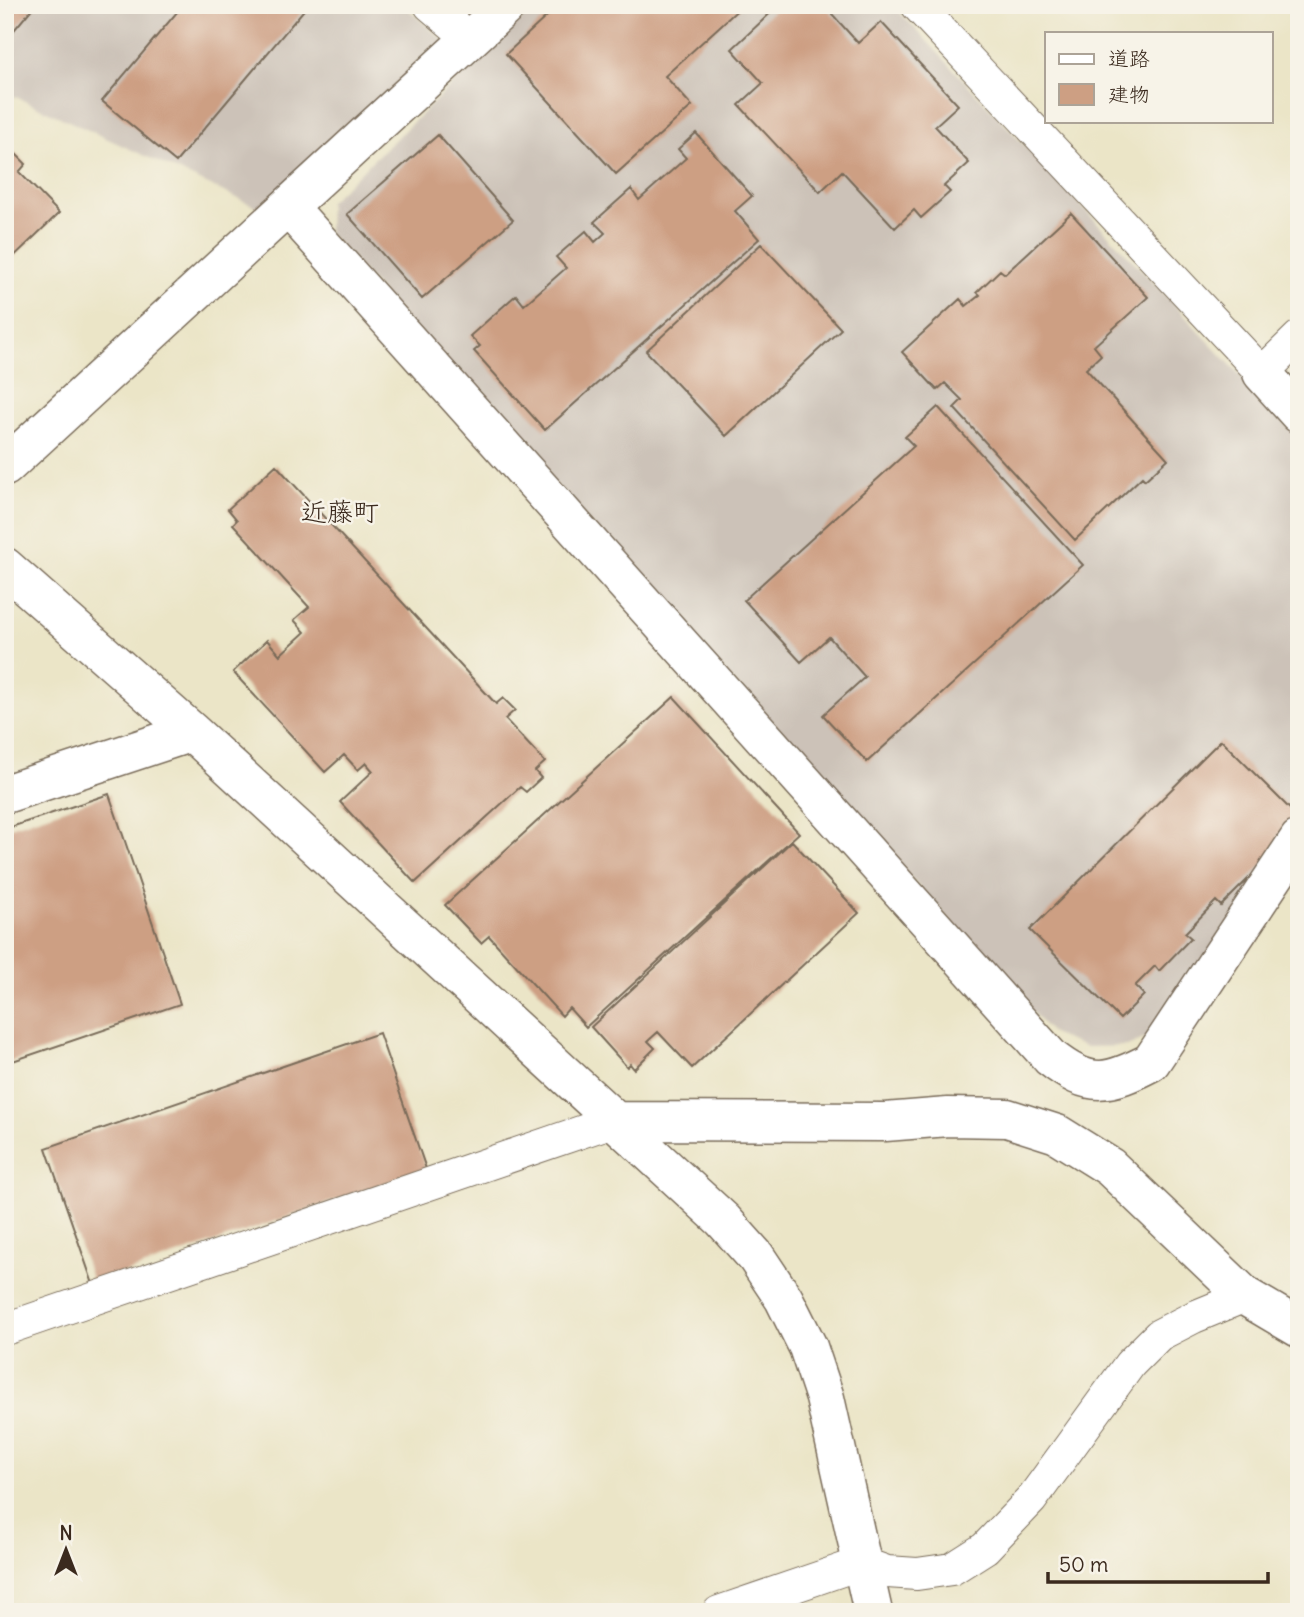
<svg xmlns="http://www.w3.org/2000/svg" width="1304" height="1617" viewBox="0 0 1304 1617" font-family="Delius,'Klee One',sans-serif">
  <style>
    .industrial { fill: #ccc2b8 }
    .building { fill: #cd9f83 }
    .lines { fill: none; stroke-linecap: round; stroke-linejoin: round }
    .minor-casing { stroke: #796b59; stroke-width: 34 }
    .tertiary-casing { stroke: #796b59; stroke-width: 41 }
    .minor { stroke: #fff; stroke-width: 32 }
    .tertiary { stroke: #fff; stroke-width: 38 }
    .labels { text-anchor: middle; stroke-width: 5; stroke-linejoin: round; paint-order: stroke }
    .quarter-label { font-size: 26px; fill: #3b2a1e; stroke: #f7f3e8 }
  </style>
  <rect width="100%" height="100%" fill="#f7f3e8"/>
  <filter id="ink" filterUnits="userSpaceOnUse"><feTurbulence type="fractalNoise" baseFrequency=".0143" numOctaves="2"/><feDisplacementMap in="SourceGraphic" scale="14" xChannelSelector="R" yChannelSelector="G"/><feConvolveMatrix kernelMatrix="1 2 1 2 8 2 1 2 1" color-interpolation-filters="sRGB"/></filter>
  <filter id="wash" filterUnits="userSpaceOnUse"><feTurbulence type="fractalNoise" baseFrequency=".00686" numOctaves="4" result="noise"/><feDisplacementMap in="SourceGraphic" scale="28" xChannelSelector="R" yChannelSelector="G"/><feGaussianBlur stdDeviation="1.57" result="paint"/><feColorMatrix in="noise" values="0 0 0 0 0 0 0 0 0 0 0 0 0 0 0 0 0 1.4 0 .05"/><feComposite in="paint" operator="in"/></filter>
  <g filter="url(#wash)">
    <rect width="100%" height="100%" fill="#ebe5c7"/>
    <path class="industrial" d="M5 5H403L445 42 259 208 5 92Z
      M536 5H893L1299 438V824L1158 1033 1127 1046 1085 1047 1052 1034 328 233 329 202Z"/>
    <g id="blocks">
      <path class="building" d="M5 5H35L5 41Z
        M183 5H308L176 162 102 101Z
        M559 5H743L665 76 692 106 616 174 506 54Z
        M779 5H824L858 43 881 22 958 105 935 126 969 163 944 186 950 192 921 218 914 210 895 228 842 171 820 192 739 105 763 83 732 49Z
        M696 133 752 196 735 211 759 239 545 430 474 351 480 346 470 336 516 295 524 305 566 268 556 257 586 231 595 242 605 233 594 222 631 189 639 200 686 158 678 149Z
        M438 135 513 220 422 299 347 214Z
        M5 143 26 164 19 172 59 213 5 265Z
        M1071 213 1148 297 1094 346 1101 355 1086 369 1168 459 1145 480 1142 477 1075 540 954 408 962 400 945 383 937 390 902 352 960 299 966 306 980 295 977 292 1000 270 1005 274Z
        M761 244 841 329 726 436 646 351Z
        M938 407 1083 565 867 762 823 715 865 677 829 637 801 662 744 600 914 446 905 437Z
        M276 465 496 704 503 698 515 710 505 719 545 762 535 771 541 778 526 792 520 787 415 883 340 802 373 771 366 763 358 770 344 755 325 772 233 672 267 640 280 655 305 632 294 620 309 607 233 524 237 520 228 509Z
        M674 697 799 833 586 1027 569 1008 562 1016 489 936 481 943 445 905Z
        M1221 740 1297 816 1277 836 1284 843 1221 906 1216 901 1185 933 1191 938 1159 971 1155 966 1135 986 1144 995 1120 1019 1030 930Z
        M109 794 180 1004 7 1063 5 1056V829Z
        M792 841 859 913 692 1068 658 1032 648 1041 655 1048 634 1069 630 1064 627 1067 591 1027Z
        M379 1033 426 1169 93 1284 46 1148Z"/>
    </g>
  </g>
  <g filter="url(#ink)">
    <use href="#blocks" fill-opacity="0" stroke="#796b59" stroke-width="2"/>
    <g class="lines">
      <g class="minor-casing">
        <path id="minor" d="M430 5 470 39
          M917 5 1262 373 1299 337
          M5 1329 613 1121
          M719 1612 862 1563 887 1572 917 1574 952 1569 985 1548 1031 1500 1130 1364 1159 1335 1194 1317 1245 1296"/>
      </g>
      <g class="tertiary-casing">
        <path id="tertiary" d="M288 207 1051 1058C1090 1089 1109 1084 1151 1062L1299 839
          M1262 373 1299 414
          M5 467 507 5
          M5 567 192 732 723 1220 756 1257 784 1299 808 1347 825 1398 873 1612
          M5 794 192 732
          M613 1121 885 1122 948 1117 1007 1118 1057 1134 1110 1167 1245 1296 1299 1328"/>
      </g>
      <use href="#minor" class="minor"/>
      <use href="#tertiary" class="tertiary"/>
    </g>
  </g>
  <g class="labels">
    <g class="quarter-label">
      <text x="340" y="521">近藤町</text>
    </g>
  </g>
  <rect width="1304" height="1617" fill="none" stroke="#f7f3e8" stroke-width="28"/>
  <rect x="1045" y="32" width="228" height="91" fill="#f7f3e8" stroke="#aca397" stroke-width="2"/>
  <rect x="1059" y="54" width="35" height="10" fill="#ffffff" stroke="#aca397" stroke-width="2"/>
  <text x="1108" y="66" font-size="21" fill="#3b2a1e">道路</text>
  <rect x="1059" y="84" width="35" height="21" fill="#cd9f83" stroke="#aca397" stroke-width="2"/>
  <text x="1108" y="102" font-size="21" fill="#3b2a1e">建物</text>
  <g transform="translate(66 1550)" stroke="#f7f3e8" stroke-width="5" paint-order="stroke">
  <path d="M0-5L12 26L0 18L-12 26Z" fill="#3b2a1e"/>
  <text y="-10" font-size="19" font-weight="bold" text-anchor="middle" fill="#3b2a1e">N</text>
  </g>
  <path d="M1048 1572v10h220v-10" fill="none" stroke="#3b2a1e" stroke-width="3.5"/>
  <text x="1059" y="1572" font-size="21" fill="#3b2a1e" stroke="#f7f3e8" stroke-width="5" paint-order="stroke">50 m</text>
</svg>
